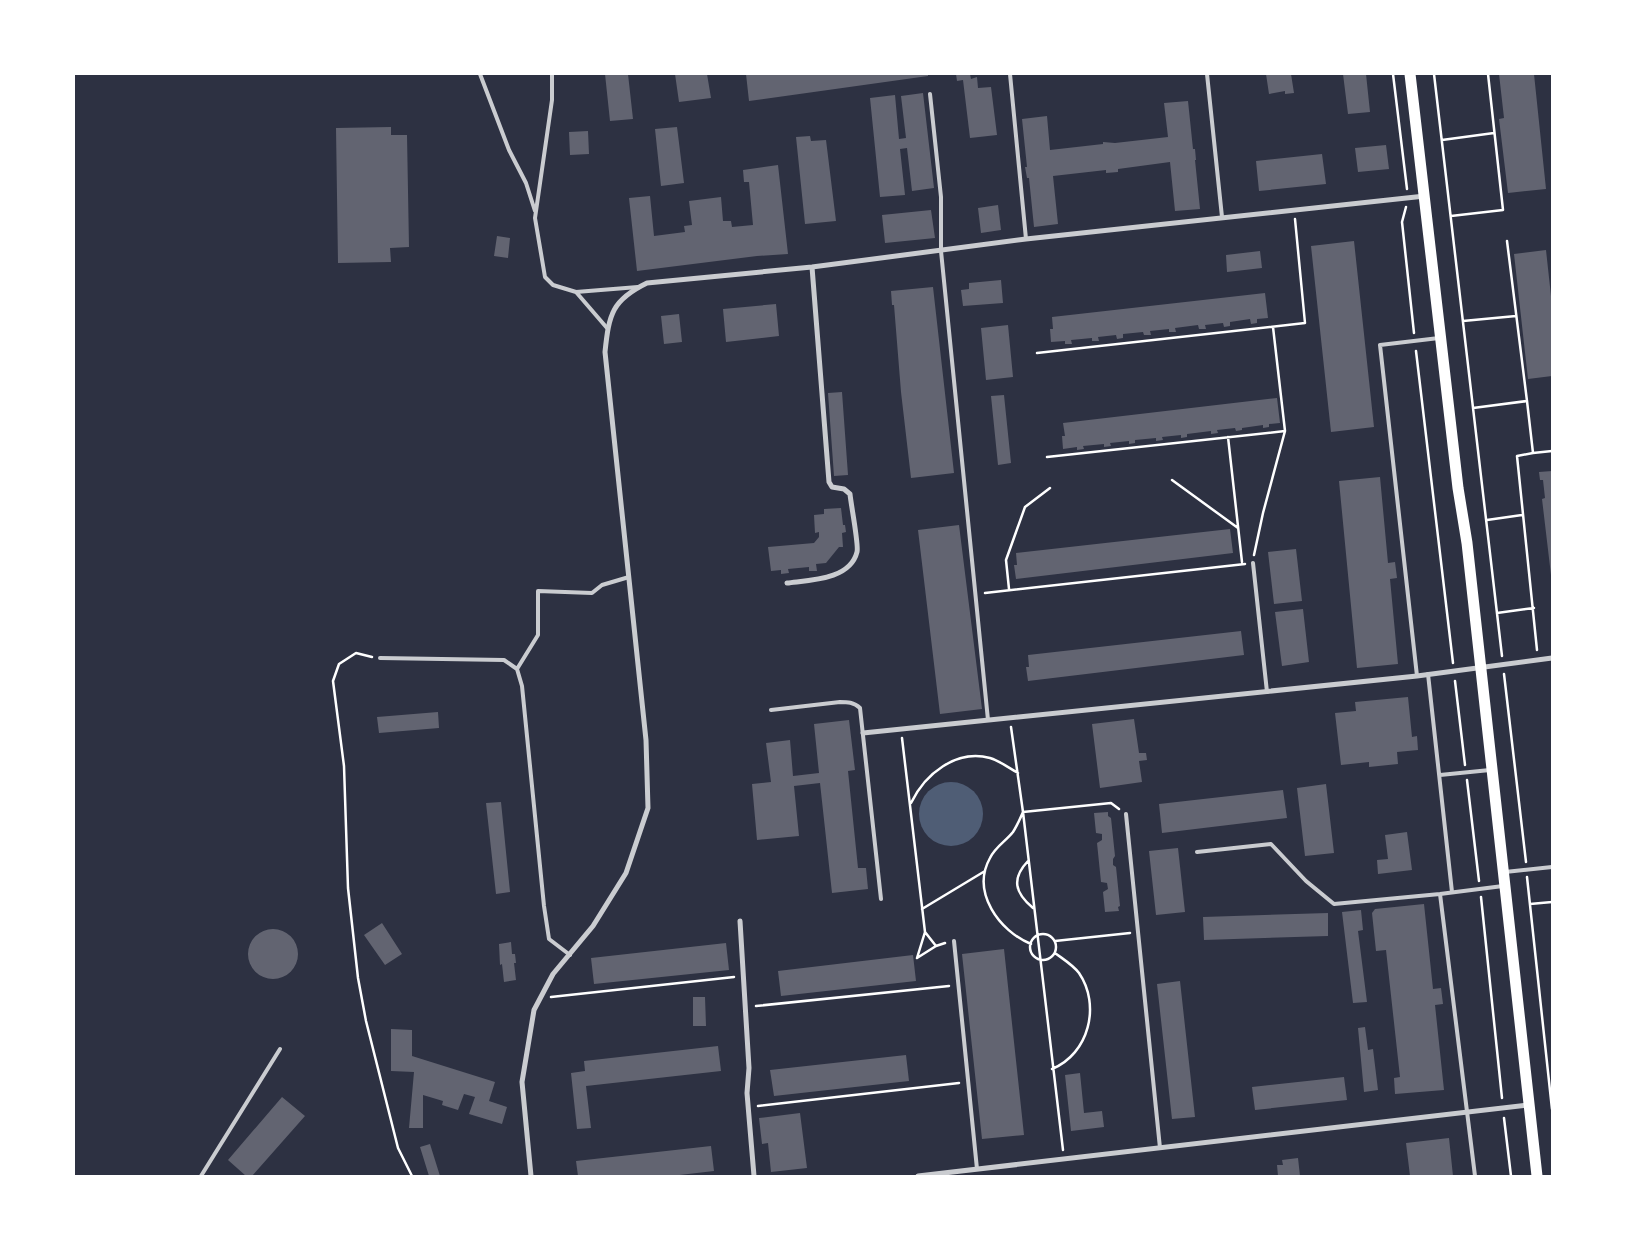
<svg xmlns="http://www.w3.org/2000/svg" width="1626" height="1250" viewBox="0 0 1626 1250" font-family="'Open Sans',sans-serif">
  <style>
    .water { fill: #4f5d75 }
    .building { fill: #626471 }
    .lines { fill: none; stroke-linecap: round; stroke-linejoin: round }
    .path { stroke: #fff; stroke-width: 2.5 }
    .service { stroke: #caccd0; stroke-width: 4 }
    .minor { stroke: #caccd0; stroke-width: 5 }
    .primary { stroke: #fff; stroke-width: 11 }
  </style>
  <rect width="100%" height="100%" fill="#2d3142"/>
  <path class="water" d="M919 814a32 32 0 1 1 64 0a32 32 0 1 1-64 0Z"/>
  <path class="building" d="M605 74H628L633 119 610 121Z
    M675 74H707L711 98 679 102Z
    M746 74H928V76L749 101Z
    M956 74H970L971 79 977 77 978 88 991 87 997 135 970 138 963 80 957 81Z
    M1266 74H1291L1294 93 1285 94V91L1269 94Z
    M1343 74H1366L1370 112 1348 114Z
    M1499 74H1534L1546 189 1508 193 1499 119 1504 118Z
    M923 93 934 188 912 191 907 148 900 149 905 195 880 197 870 98 895 95 899 139 906 138 901 96Z
    M1188 101 1193 149H1195L1196 160H1195L1200 209 1175 211 1170 162 1118 169V172L1106 173V170L1053 176 1058 224 1034 227 1029 178H1027L1025 167H1027L1022 119 1047 116 1050 150 1103 144V142L1115 143 1168 137 1164 103Z
    M391 127V135H407L409 247 390 248 391 262 338 263 336 128Z
    M677 127 684 183 661 186 655 129Z
    M588 131 589 154 570 155 569 132Z
    M810 136 811 141 826 140 836 221 805 224 796 137Z
    M1386 145 1389 169 1358 172 1355 148Z
    M1322 154 1326 184 1259 191 1256 161Z
    M778 165 788 254 757 256 637 271 629 198 650 196 654 236 685 232 684 226 692 225 689 201 721 197 723 221H731L732 227 753 225 749 182H744L743 170Z
    M998 205 1001 230 981 233 978 208Z
    M931 210 935 238 885 243 882 215Z
    M497 236 510 238 508 258 494 256Z
    M1354 241 1374 427 1331 432 1311 246Z
    M1546 250 1551 296H1552V376L1528 379 1514 254Z
    M1260 251 1262 268 1227 272 1226 255Z
    M1001 280 1003 303 963 306 961 290 969 289V283Z
    M933 287 954 473 911 478 901 392 894 305H892L891 291Z
    M1265 293 1268 318 1257 319V323L1251 324 1250 319 1230 322V326L1224 327 1223 323 1205 325 1206 329H1199L1198 325 1175 328 1176 332H1169V329L1150 331 1151 335H1144L1143 332 1123 334V338L1117 339 1116 335 1098 337 1099 341H1092V338L1071 340 1072 344H1065V341L1051 342 1050 329H1053L1052 317Z
    M776 304 779 336 726 342 723 309Z
    M679 314 682 342 664 344 661 316Z
    M1008 325 1013 377 986 380 981 328Z
    M842 392 848 475 834 476 828 393Z
    M1004 395 1011 463 998 465 991 396Z
    M1277 398 1280 423 1269 424V427L1263 428V425L1242 428V430L1236 431 1235 428 1217 430 1218 433 1211 434V431L1187 434V437L1181 438V435L1162 437 1163 440 1156 441V438L1135 440V443L1129 444V441L1110 443 1111 446 1104 447V444L1083 446 1084 449 1077 450V447L1063 449 1062 436H1065L1063 423Z
    M1552 471V575H1551L1542 499 1545 498 1543 480H1540L1539 472Z
    M1380 477 1388 563 1395 562 1397 578 1390 579 1398 664 1357 668 1339 481Z
    M841 508 843 525H845L846 532 842 533 843 547H839L826 563 816 564 817 571H809V567L788 569 789 573 781 574V570L771 571 768 547 814 543 819 537V532L815 533 814 515 824 514V509Z
    M959 525 982 709 940 714 918 530Z
    M1230 529 1233 553 1016 579 1014 565H1017L1016 553Z
    M1296 549 1302 601 1274 604 1268 552Z
    M1303 609 1309 662 1282 666 1275 612Z
    M1241 631 1244 655 1028 681 1026 667H1029L1028 655Z
    M1408 697 1412 737 1417 736 1418 750 1397 752 1398 764 1369 767V762L1341 765 1335 713 1356 711 1355 702Z
    M438 712 439 728 379 733 377 717Z
    M1134 719 1139 753H1146L1147 760 1139 761 1142 782 1100 788 1092 724Z
    M849 720 855 770 848 771 858 868H866L868 889 832 893 820 783 794 786 799 836 757 840 752 784 771 782 766 743 790 740 793 776 819 773 814 724Z
    M1326 784 1334 853 1305 856 1297 788Z
    M1283 790 1287 818 1162 833 1159 804Z
    M501 802 510 892 496 894 486 803Z
    M1108 812V816L1111 818 1115 856 1113 859V865L1116 867 1120 906 1118 907 1119 911 1105 912 1103 892 1108 889 1107 883 1101 882 1097 843 1102 840V834L1096 833 1094 813Z
    M1407 832 1412 870 1378 874 1377 860 1388 859 1385 835Z
    M1178 848 1185 912 1156 915 1149 851Z
    M1424 904 1433 989 1441 988 1443 1004 1435 1005 1444 1090 1395 1094 1394 1078 1400 1077 1386 950 1376 951 1372 913 1375 909Z
    M1361 910 1363 930 1358 931 1367 1002 1353 1003 1342 912Z
    M1328 913V936L1204 940 1203 917Z
    M382 923 402 954 385 965 364 935Z
    M248 954a25 25 0 1 1 50 0a25 25 0 1 1-50 0Z
    M511 942 512 954H515L516 963H514L516 980 504 982 502 964 500 965 499 944Z
    M726 943 729 970 594 984 591 958Z
    M1004 949 1024 1135 982 1139 962 954Z
    M913 955 916 981 781 996 778 971Z
    M1180 981 1195 1117 1172 1119 1157 984Z
    M693 997H705L706 1026H693Z
    M1365 1027 1368 1050 1373 1049 1378 1090 1364 1092 1358 1028Z
    M391 1029 412 1030V1056L495 1082 489 1101 507 1107 502 1124 469 1114 475 1097 464 1094 458 1110 442 1105 443 1101 423 1095V1128H409L414 1072 391 1071Z
    M718 1046 721 1071 586 1086 591 1128 577 1129 571 1073 585 1071 584 1061Z
    M906 1055 909 1081 774 1096 770 1070Z
    M1080 1073 1084 1113 1102 1111 1104 1127 1071 1131 1065 1075Z
    M1344 1077 1347 1100 1255 1110 1252 1087Z
    M282 1097 305 1116 252 1176H246L228 1160Z
    M800 1113 807 1168 771 1172 768 1143 762 1144 759 1118Z
    M1449 1138 1453 1176H1410L1406 1143Z
    M430 1144 440 1176H429L420 1147Z
    M711 1146 714 1171 671 1176H578L576 1161Z
    M1298 1158 1300 1176H1278L1277 1165H1283L1282 1160Z"/>
  <g class="lines">
    <path class="path" d="M1393 74 1407 189
      M1434 74 1502 656
      M1442 140 1494 133
      M1406 207 1402 222 1414 333
      M1451 216 1503 210 1488 74
      M1507 241 1527 401
      M1463 321 1516 316
      M1273 327 1285 431
      M1416 351 1453 663
      M1037 353 1305 323 1295 219
      M1473 408 1527 401 1533 453 1517 456 1537 650
      M1228 437 1242 562
      M1533 453 1552 451
      M1047 457 1285 431 1263 513 1254 555
      M1172 480 1238 528
      M1487 520 1522 515
      M1009 589 1006 560 1025 507 1050 488
      M985 593 1245 564
      M1497 613 1534 608
      M372 657 356 653 339 664 333 681 344 766 348 888 358 978 366 1021 398 1148 412 1176
      M1504 674 1526 862
      M1455 681 1465 765
      M1011 727 1023 812 1063 1150
      M902 738 925 932 936 946 945 943
      M1467 780 1479 881
      M911 803C925 774 956 749 990 758 1000 761 1009 768 1018 773
      M1028 861C1011 879 1015 893 1033 908
      M1527 877 1552 1109
      M1481 897 1502 1098
      M1530 904 1552 902
      M922 909 985 871
      M925 932 917 958 936 946
      M1030 947a13 13 0 1 1 26 0a13 13 0 1 1-26 0Z
      M1055 941 1130 933
      M1031 944C999 931 971 892 990 858 995 847 1006 841 1013 832 1017 826 1020 819 1023 812L1111 803 1119 809
      M551 997 734 977
      M756 1006 949 986
      M1052 1069C1089 1054 1101 1005 1079 973 1073 965 1063 959 1055 953
      M758 1106 959 1083
      M1504 1118 1511 1176"/>
    <path class="service" d="M480 74 509 150 526 183 535 211
      M552 74V100L535 218 545 277 553 285 576 292 638 287
      M1010 74 1026 239
      M1207 74 1222 217
      M930 94 941 197V251L988 720
      M576 292 607 328
      M1253 563 1267 692
      M380 658 504 660 517 669 522 686 544 906 549 939 570 955
      M517 669 538 635V591L592 593 602 585 629 577
      M1428 674 1452 892
      M1417 676 1380 345 1439 338
      M771 710 840 702C847 702 854 702 860 708L881 899
      M1440 775 1490 770
      M1126 814 1160 1148
      M1197 852 1271 844 1306 881 1334 904 1440 894 1503 886
      M1505 872 1552 867
      M1440 894 1475 1176
      M954 941 977 1169
      M201 1176 280 1049"/>
    <path class="minor" d="M787 583C810 580 850 580 857 552 859 545 851 505 850 494L844 489 832 487 829 482 812 267
      M863 733 1417 676 1552 658
      M740 921 749 1068 747 1093 754 1176
      M531 1176 522 1082 534 1010 553 974 593 926 626 873 648 808 646 740 605 352C609 314 612 300 647 283L812 267 1026 239 1425 196
      M918 1176 1528 1105"/>
    <path class="primary" d="M1410 74 1458 488 1467 543 1537 1176"/>
  </g>
  <rect width="1626" height="1250" fill="none" stroke="#ffffff" stroke-width="150"/>
</svg>
